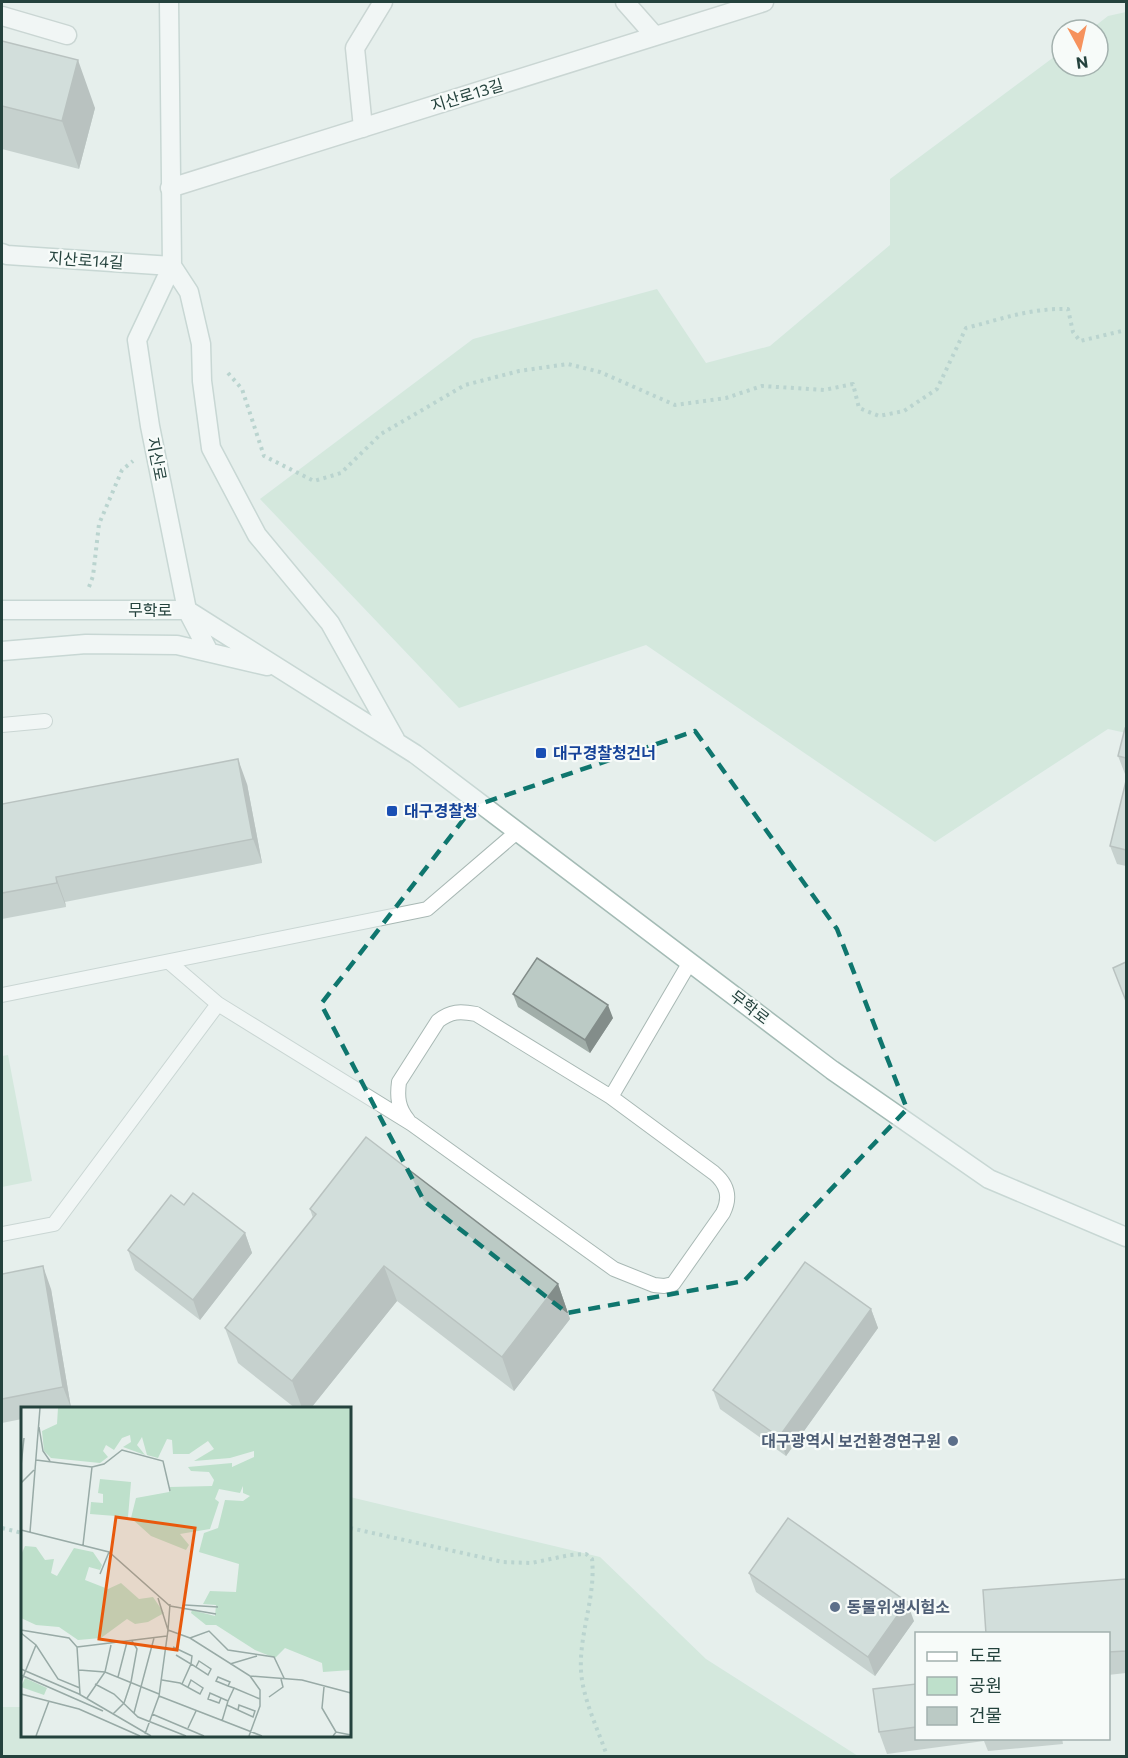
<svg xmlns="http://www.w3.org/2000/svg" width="1128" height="1758" viewBox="0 0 1128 1758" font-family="Commissioner,'Noto Sans KR',sans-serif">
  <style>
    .green { fill: #bee0cb }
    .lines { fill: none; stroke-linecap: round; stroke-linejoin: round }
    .lane-casing { stroke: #a8b8b4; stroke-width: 16 }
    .street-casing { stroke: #a8b8b4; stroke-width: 21 }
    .secondary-casing { stroke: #a4bbb5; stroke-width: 21 }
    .path { stroke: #85b3aa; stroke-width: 4; stroke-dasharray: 3 4.5; stroke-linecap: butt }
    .lane { stroke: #fff; stroke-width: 14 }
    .street { stroke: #fff; stroke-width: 18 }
    .secondary { stroke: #fff; stroke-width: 18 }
    .wall { fill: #a1aea9 }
    .shaded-wall { fill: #838d8a }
    .building { fill: #bbcac5; stroke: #838d8a; stroke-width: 1.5 }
    .marked { fill: none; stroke: #0f766e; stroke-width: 4.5; stroke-dasharray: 12 8; stroke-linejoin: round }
    .transit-dot { fill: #1a4fb4; stroke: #f7fbf9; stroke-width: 2 }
    .service-dot { fill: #5c6f8a; stroke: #f7fbf9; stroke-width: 2 }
    .labels { text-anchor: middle; stroke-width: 4.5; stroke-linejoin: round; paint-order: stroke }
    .street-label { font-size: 16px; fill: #24423d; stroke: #f7fbf9 }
    .transit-label { font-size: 16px; font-weight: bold; fill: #164399; stroke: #f7fbf9; text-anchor: start }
    .service-label { font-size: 16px; font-weight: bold; fill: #4e5e75; stroke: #f7fbf9; text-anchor: end }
    .inset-road { fill: none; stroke: #98aaa6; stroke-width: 1.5 }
    .view { fill: #e8590c; fill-opacity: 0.15; stroke: #e8590c; stroke-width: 3 }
    .inset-edge { fill: none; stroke: #24423d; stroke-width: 3 }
  </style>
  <rect width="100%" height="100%" fill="#e6efec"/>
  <path class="green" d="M1126 12V733L1108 729 935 842 646 645 459 708 260 499 473 339 657 289 706 363 770 346 890 245V179L1062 51V66H1098V30H1090L1108 16Z
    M8 1055 32 1181 2 1187V1056Z
    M350 1497 600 1557 706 1659 858 1756H2V1707H22V1736H350Z"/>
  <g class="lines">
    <g class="lane-casing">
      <path id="lane" d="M2 725 45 721
        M2 995 427 909 518 831
        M218 1004 412 1124 614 1269 654 1285 664 1286 673 1284 723 1213C731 1197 727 1184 714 1173L611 1097
        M408 1120C398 1108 397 1097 399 1082L438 1021C451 1011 460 1011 476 1014L611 1097 690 962
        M2 1234 54 1224 218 1004 169 962"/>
    </g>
    <g class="street-casing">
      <path id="street" d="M625 2 655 36
        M2 16 67 35
        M363 128 355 48 383 2
        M170 188 764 2"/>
    </g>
    <g class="secondary-casing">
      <path id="secondary" d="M169 2 172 266 137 340 150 426 187 610 209 652
        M2 253 7 255 172 266
        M172 266 189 292 201 344 202 381 211 448 257 535 330 623 395 739
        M2 610H187L415 754 832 1070 989 1179 1126 1237
        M2 651 86 644 177 645 267 666"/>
    </g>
    <path class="path" d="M228 373 242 389 264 456 314 481 341 473 381 434 465 385 519 371 568 364 600 372 675 405 726 398 762 386 824 390 853 384 859 408 879 416 904 411 937 389 966 328C1002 319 1030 308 1068 309L1073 332 1080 341 1126 330
      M89 587 93 576 99 524 122 470 133 461
      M2 1528 22 1533
      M350 1528 503 1562 531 1563 570 1555 586 1554 592 1559C596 1597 579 1633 581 1671 583 1700 598 1729 607 1756"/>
    <use href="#lane" class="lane"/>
    <use href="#street" class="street"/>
    <use href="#secondary" class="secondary"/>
  </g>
  <path class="wall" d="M2 41 95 108 79 169 2 149Z
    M1126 728V774H1125L1118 756Z
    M1126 781V866L1117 864 1110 846Z
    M247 784 262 863 65 902 66 907 2 919V804Z
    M513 994 613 1018 590 1053 518 1007Z
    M184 1205 245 1233 252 1253 200 1320 135 1270 128 1250Z
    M310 1209 558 1284 570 1319 514 1391 397 1301 311 1408H295L238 1363 225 1328 313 1218Z
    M2 1274 51 1289 71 1408H22V1419L2 1423Z
    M871 1309 878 1328 786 1456 720 1409 713 1390Z
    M749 1573 914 1621 875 1676 756 1592Z
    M1126 1579V1673L1108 1675V1634Z
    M916 1684V1738H1062L1063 1744 988 1751 984 1741 887 1754 879 1732Z"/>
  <path class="shaded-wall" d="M78 60 95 108 79 169 62 121Z
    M238 759 247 784 262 863 253 839Z
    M56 877 65 902 66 907 57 883Z
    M608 1005 613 1018 590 1053 585 1040Z
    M245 1233 252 1253 200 1320 193 1300Z
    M43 1266 51 1289 71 1408 63 1387Z
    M384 1266 397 1301 311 1408H302L292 1381Z
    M558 1284 570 1319 514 1391 502 1357Z
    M871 1309 878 1328 786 1456 779 1437Z
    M907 1602 914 1621 875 1676 868 1657Z"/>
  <path class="building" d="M2 41 78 60 62 121 2 106Z
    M1125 728H1126V758L1118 756Z
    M238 759 253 839 56 877 57 883 2 893V804Z
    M1126 781V850L1110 846Z
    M537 958 608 1005 585 1040 513 994Z
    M1126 962V1001L1113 968Z
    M366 1137 558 1284 502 1357 384 1266 292 1381 225 1328 316 1214 310 1209Z
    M193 1193 245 1233 193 1300 128 1250 171 1195 184 1205Z
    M805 1262 871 1309 779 1437 713 1390Z
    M43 1266 63 1387 2 1399V1274Z
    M788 1518 907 1602 868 1657 749 1573Z
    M1126 1579V1651L1108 1652V1634H986L983 1590Z
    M916 1684V1727L879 1732 873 1689Z"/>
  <path d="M0 0H1128V1758H0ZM695 731 837 929 907 1109 744 1281 567 1313 424 1201 321 1004 474 806Z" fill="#e6efec" fill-opacity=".55" fill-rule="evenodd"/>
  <path class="marked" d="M695 731 837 929 907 1109 744 1281 567 1313 424 1201 321 1004 474 806Z"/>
  <g class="transit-dot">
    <rect x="535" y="747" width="12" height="12" rx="3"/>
    <rect x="386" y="805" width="12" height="12" rx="3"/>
  </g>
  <g class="service-dot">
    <circle cx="953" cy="1441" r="6"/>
    <circle cx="835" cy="1607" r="6"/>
  </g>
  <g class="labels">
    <g class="street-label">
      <text transform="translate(467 95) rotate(-17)" y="6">지산로13길</text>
      <text transform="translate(86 260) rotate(4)" y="6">지산로14길</text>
      <text transform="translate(157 459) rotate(79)" y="6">지산로</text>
      <text x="150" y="616">무학로</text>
      <text transform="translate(750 1007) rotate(37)" y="6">무학로</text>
    </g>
    <g class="transit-label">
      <text x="553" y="759">대구경찰청건너</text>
      <text x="404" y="817">대구경찰청</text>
    </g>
    <g class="service-label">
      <text x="941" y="1447">대구광역시 보건환경연구원</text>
      <text x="847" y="1613" text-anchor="start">동물위생시험소</text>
    </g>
  </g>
  <g transform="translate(21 1407)">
    <rect width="330" height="330" fill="#e6efec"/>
    <path d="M37 1H330V263L302 265 301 256 264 241 254 251 234 243 195 218H185L170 206 171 203 194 209 195 198 182 197 189 184 215 185 218 157 178 145 183 126 197 121 204 93 222 94 229 89 222 86V79L219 86 198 82 194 92 198 95 189 122 159 127 168 138 165 143 130 129 110 111 115 91 148 85 149 80 191 79 193 73 188 65 170 64 167 60 211 56V60L233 50V44L209 51 173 54 193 42 187 34 168 47H152L151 33 146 32 137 51 126 48 121 30 116 38 124 48 102 40 110 35 109 28 101 31 93 43 85 38 82 44 87 50 79 56 30 51 23 44 21 24 36 17ZM79 72 110 75 107 110 69 107 70 95 82 96V87L77 86ZM4 139 15 140 24 153 33 152 30 166 36 169 53 141 72 145 81 158 79 163 68 160 64 173 87 182 100 176 118 192 132 190 143 206 127 215 114 217 106 212 80 231 57 233 38 220 15 218 0 211V148ZM4 271 26 281 23 288 0 280Z" fill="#bee0cb"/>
    <path class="inset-road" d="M18 20 22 44 29 54M15 53 71 60 83 57 101 43 142 54 149 84M0 59 3 31M0 76 13 63M0 123 88 145 149 199 195 207M9 125 19 1M62 138 71 60M79 167 88 145M164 198 197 200M0 223 48 231 56 240 59 287M147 223 169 231 229 269 281 273 330 286M147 223 149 197M0 226 15 238 37 272 59 281M169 231 188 224 207 243 253 250 263 271M56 240 146 229M152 240 171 249 170 257 187 268 190 262 178 254 175 260M155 248 170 257 161 277M209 257 236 249M0 262 58 287 130 329M58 263 84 265 138 287M0 268 82 304M97 270 106 235M141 273 159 276 179 287 182 281 170 273 167 280M0 275 15 238M74 277 93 287 117 310 165 329M207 279 209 275 197 270 195 274 207 279 213 281 207 294M303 280 301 301 315 325M213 281 239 292M0 287 58 302 119 329M138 289 241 329M248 290 262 280 260 272M66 291 84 265 90 238M200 291 198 296 187 292 189 286 207 294 201 314M206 298 232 310 234 304 218 298 217 303M113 306 133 231M92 307 103 296 110 275 116 242 111 234M131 307 183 329M167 321 175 304M124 327 138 289 147 223 137 191M15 329 28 294M228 329 239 299V283L229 269M312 329 315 325 330 328"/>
    <path class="view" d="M95 110 174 121 156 243 78 232Z"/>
    <rect width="330" height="330" class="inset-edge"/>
  </g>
  <rect width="1128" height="1758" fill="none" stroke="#24423d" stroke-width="6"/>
  <rect x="915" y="1632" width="195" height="108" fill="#f7fbf9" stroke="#a3b1ae" stroke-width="1.5"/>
  <rect x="927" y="1652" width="30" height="9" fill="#ffffff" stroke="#a3b1ae" stroke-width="1.5"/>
  <text x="969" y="1662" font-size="18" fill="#24423d">도로</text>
  <rect x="927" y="1677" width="30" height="18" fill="#bee0cb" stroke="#a3b1ae" stroke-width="1.5"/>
  <text x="969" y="1692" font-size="18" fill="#24423d">공원</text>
  <rect x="927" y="1707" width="30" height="18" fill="#bbcac5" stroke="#a3b1ae" stroke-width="1.5"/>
  <text x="969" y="1722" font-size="18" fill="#24423d">건물</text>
  <g transform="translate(1080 48) rotate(172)"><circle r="28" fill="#f7fbf9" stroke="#a3b1ae" stroke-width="1.5"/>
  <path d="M0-4.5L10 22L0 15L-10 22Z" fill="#f6925d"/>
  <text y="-9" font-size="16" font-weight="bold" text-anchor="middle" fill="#24423d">N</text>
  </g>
</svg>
